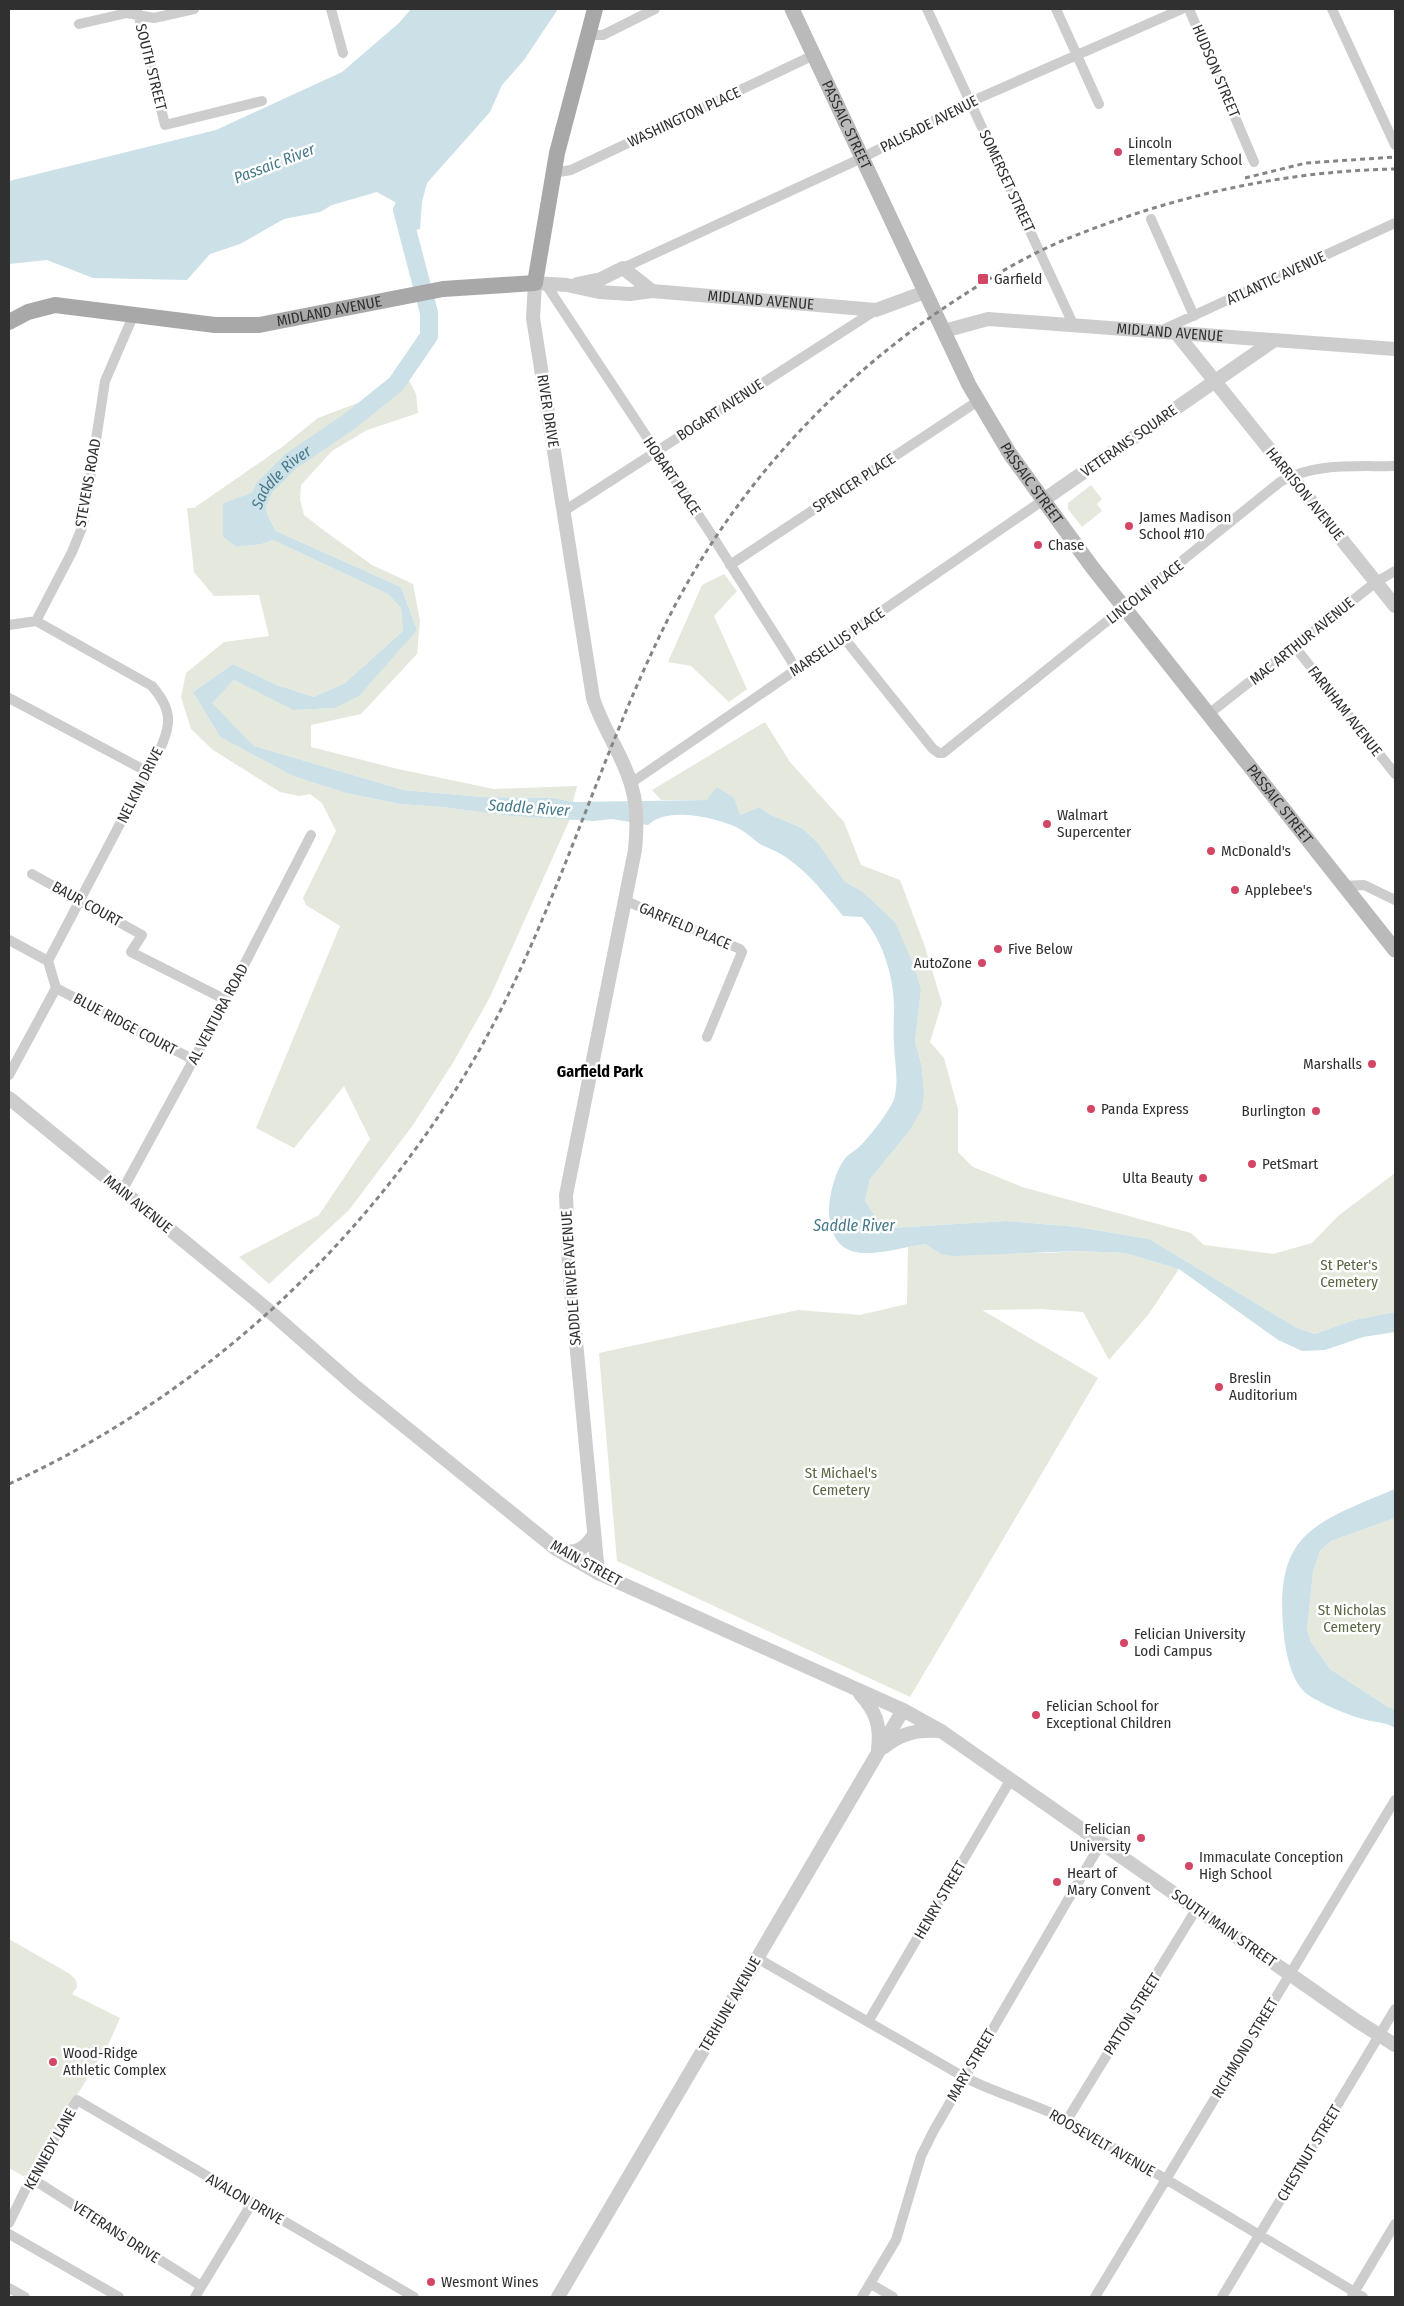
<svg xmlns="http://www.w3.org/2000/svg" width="1404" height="2306" viewBox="0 0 1404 2306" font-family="'Fira Sans Condensed',sans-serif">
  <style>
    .green { fill: #e5e8dd }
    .water { fill: #cbe0e7 }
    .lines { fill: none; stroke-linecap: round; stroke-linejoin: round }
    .river { stroke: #cbe0e7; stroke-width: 18 }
    .minor { stroke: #cdcdcd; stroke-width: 10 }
    .tertiary { stroke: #cdcdcd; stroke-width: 14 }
    .secondary { stroke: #bababa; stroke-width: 15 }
    .primary { stroke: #a8a8a8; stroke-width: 16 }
    .rail { stroke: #858585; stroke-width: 3; stroke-dasharray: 5 4; stroke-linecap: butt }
    .poi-dot { fill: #d34665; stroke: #fff; stroke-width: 2 }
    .labels { text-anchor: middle; stroke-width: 5; stroke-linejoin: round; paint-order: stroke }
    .street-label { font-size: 15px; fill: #303030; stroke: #fff }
    .poi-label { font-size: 15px; fill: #303030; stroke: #fff; text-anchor: start }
    .park-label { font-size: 15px; fill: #596742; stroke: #fff }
    .water-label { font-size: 16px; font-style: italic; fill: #46798a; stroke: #fff }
    .neighbourhood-label { font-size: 16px; font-weight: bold; fill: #000; stroke: #fff }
  </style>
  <rect width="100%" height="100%" fill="#fff"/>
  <path class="green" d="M402 366 416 394 418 413 367 430 332 451 301 485 300 499 304 515 326 532 372 565 413 584 420 621 417 654 361 714 311 725V747L398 769 494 789 577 786 573 802 554 798 482 797 404 790 254 746 211 703 234 680 293 710 335 708 417 630 401 587 276 531 267 514 264 488 223 503V537L236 547 262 544 273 540 388 594 401 608 403 631 345 683 314 697 277 685 233 664 193 692 220 737 293 776 346 793 400 804 442 807 510 816 570 819 490 997 454 1061 413 1125 349 1210 269 1284 239 1257 319 1215 370 1139 344 1086 294 1148 256 1128 340 926 306 905 303 898 336 831 322 803 310 794 299 796 280 792 213 750 191 729 181 697 186 673 224 642 269 636 259 595 214 596 194 572 187 508H194L282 447 318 418 368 399 380 392Z
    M1091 485 1102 499 1097 504 1102 511 1082 527 1068 509V503Z
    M724 574 737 591 714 616 747 689 729 702 691 666 668 662 702 585Z
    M765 722 790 762 844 822 861 865 900 880 924 944 942 1003 930 1042 944 1058 958 1109V1152L973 1167 1022 1187 1191 1233 1204 1245 1273 1254 1312 1243 1338 1216 1395 1173V1312L1354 1320 1315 1334 1297 1328 1149 1239 1078 1227 1006 1221 890 1228 875 1216 865 1201 870 1179 908 1133 924 1092 922 1067 915 1041 921 990 895 922 862 891 845 882 819 844 802 828 769 814 759 807 740 815 717 788 708 800H661L652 790Z
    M925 1244 941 1254 1048 1253 1078 1251 1125 1253 1179 1269 1148 1315 1109 1360 1083 1312 1041 1309 982 1310 1098 1378 910 1697 617 1561 599 1353 798 1310 860 1315 907 1304 908 1247Z
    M1395 1518V1709L1388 1707 1330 1669 1311 1642 1307 1630 1313 1572 1320 1551 1331 1541Z
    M9 1939 70 1974 76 1980 77 1987 72 1994 120 2018 109 2043 28 2175 23 2176 9 2168Z"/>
  <path class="water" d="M411 9H558L524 60 502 85 490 112 427 183 422 202 420 229 405 233 395 202 377 192 332 205 320 212 284 219 240 244 210 254 187 280 93 278 47 260 9 264V181L216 130 342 72 399 23Z
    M264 488 267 514 276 531 401 587 417 630 359 696 335 708 293 710 234 680 212 703 254 746 404 790 482 797 554 798 573 802 707 800 717 787 734 798 740 815 759 807 769 814 802 828 819 844 845 882 862 891 895 922 914 966 921 990 915 1041 922 1067 924 1092 922 1109 908 1133 870 1179 865 1201 875 1216 890 1228 1006 1221 1078 1227 1149 1239 1297 1328 1315 1334 1354 1320 1395 1312V1332L1363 1337 1325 1350 1302 1351 1278 1340 1179 1269 1125 1253 1078 1251 953 1256 941 1254 925 1244C885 1250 831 1273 829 1211 829 1196 835 1172 844 1160 847 1155 853 1152 858 1148 867 1140 890 1111 894 1099 899 1082 895 1064 894 1046 893 1034 894 1021 894 1008 894 978 883 940 862 917L843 916C826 895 809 873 787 858 779 852 769 849 760 844 753 839 746 832 738 828 716 817 667 806 648 825L612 819 594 821 510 816 442 807 400 804 346 793 293 776 220 737 193 692 233 664 277 685 314 697 345 683 403 631 401 608 388 594 273 540 262 544 236 547 223 537V503Z
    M1395 1489V1518L1331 1541 1320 1551 1313 1572 1307 1630 1311 1642 1330 1669 1388 1707 1395 1709V1728C1385 1721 1374 1723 1363 1719 1350 1716 1317 1702 1307 1694 1292 1683 1286 1654 1284 1636 1273 1534 1311 1524 1395 1489Z"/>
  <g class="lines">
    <path class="river" id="s1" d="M255 509 264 488 291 461 350 421 396 384 429 336V313L402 210"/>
    <path class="minor" d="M137 9 165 125 262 101
      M331 9 343 53
      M927 9 1074 326
      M1056 9 1099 104
      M1189 9 1254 162
      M1332 9 1395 145
      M79 24 127 13 154 18 194 9
      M587 35H603L655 9
      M553 173 571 170 814 55
      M1151 219 1194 316
      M623 268 862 158 970 102 1182 9
      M545 283 711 534 789 657 796 670
      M1160 331 1395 223
      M564 511 876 310
      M730 565 978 401
      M36 621 152 686C161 697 169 708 168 723 166 746 144 778 133 799 105 853 76 907 48 961
      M9 625 36 621 72 552 83 525 105 381 134 314
      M844 638 933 749 939 753H943L1280 482C1314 462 1357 467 1395 466
      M1295 647 1395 774
      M9 698 148 772
      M1210 713 1376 582 1395 571
      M631 783 1042 501
      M32 874 142 935 131 952 226 1000
      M1342 886 1364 885 1395 900
      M626 901 740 949 742 952 707 1037
      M9 940 48 961
      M56 988 194 1060
      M9 1075 56 988 48 961
      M122 1191 226 1000 311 835
      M757 1958 964 2077C997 2094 1033 2103 1067 2120L1363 2297
      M868 2022 1011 1779
      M1067 2120 1197 1908
      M31 2178 201 2286
      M9 2223 31 2178 77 2100 414 2297
      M9 2234 119 2297
      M871 2284 893 2297
      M9 2288 25 2297
      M1352 2296 1395 2224
      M195 2297 252 2203
      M862 2297 896 2240 921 2156 934 2130 1101 1843
      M1095 2297 1395 1800
      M1222 2297 1395 2009"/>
    <g class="tertiary">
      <path d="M577 284 601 279 623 268 652 291"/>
      <path id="s2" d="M944 331 988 319 1395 349"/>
      <path d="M1177 334 1395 606"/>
      <path d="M1042 501 1273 341"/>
      <path d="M9 1098 267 1309 356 1387 556 1549 598 1573 903 1710 941 1731 1357 2021 1395 2045"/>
      <path d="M560 1550C577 1555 585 1548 594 1535"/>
      <path id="s3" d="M598 1573 569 1268 566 1195 635 850C637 830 638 808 632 788 624 756 603 730 593 698L533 318 535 283 567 285 599 292 630 294 652 291 876 310 925 292"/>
      <path d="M860 1694C876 1711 881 1726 878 1749"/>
      <path d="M884 1747C901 1733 917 1730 938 1731"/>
      <path d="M558 2297 903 1710"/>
    </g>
    <path class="secondary" id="s4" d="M792 9 969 385 1010 454 1092 567 1395 950"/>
    <path class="primary" id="s5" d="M9 322 28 312 55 305 215 325H259L443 289 535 283 557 153 595 9"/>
    <path class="rail" d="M1245 178 1306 163 1395 157
      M9 1484C199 1397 362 1248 469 1068 552 928 594 768 666 623 732 490 837 376 962 296 996 274 1032 253 1069 238 1173 196 1283 171 1395 169"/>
  </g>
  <g class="poi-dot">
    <circle cx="1118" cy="152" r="5"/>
    <rect x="977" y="273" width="12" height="12" rx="2.5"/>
    <circle cx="1129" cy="526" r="5"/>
    <circle cx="1038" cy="545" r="5"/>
    <circle cx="1047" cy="824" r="5"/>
    <circle cx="1211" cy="851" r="5"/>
    <circle cx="1235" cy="890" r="5"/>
    <circle cx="998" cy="949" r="5"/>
    <circle cx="982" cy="963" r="5"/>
    <circle cx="1372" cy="1064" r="5"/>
    <circle cx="1091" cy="1109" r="5"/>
    <circle cx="1316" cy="1111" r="5"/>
    <circle cx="1252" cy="1164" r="5"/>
    <circle cx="1203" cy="1178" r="5"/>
    <circle cx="1219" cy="1387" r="5"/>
    <circle cx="1124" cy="1643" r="5"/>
    <circle cx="1036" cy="1715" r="5"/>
    <circle cx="1141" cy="1838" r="5"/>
    <circle cx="1189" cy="1866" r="5"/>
    <circle cx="1057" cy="1882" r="5"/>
    <circle cx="53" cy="2062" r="5"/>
    <circle cx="431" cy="2282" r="5"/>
  </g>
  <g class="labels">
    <g class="street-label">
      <text transform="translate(151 67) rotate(76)" y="5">SOUTH STREET</text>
      <text transform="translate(1216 71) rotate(67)" y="5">HUDSON STREET</text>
      <text transform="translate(684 117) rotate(-25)" y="5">WASHINGTON PLACE</text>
      <text dy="5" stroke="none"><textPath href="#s4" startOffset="128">PASSAIC STREET</textPath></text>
      <text transform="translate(929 124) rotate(-27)" y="5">PALISADE AVENUE</text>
      <text transform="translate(1007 181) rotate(65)" y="5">SOMERSET STREET</text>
      <text transform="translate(1276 278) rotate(-25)" y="5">ATLANTIC AVENUE</text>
      <text dy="5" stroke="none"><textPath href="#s3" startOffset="1539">MIDLAND AVENUE</textPath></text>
      <text dy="5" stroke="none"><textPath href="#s5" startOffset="326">MIDLAND AVENUE</textPath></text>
      <text dy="5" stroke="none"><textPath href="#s2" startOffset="228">MIDLAND AVENUE</textPath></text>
      <text transform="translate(720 410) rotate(-33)" y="5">BOGART AVENUE</text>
      <text transform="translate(548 411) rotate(81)" y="5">RIVER DRIVE</text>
      <text transform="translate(1129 441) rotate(-35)" y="5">VETERANS SQUARE</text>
      <text transform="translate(672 476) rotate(56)" y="5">HOBART PLACE</text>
      <text transform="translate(88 483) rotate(-80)" y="5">STEVENS ROAD</text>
      <text transform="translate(854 483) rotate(-33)" y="5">SPENCER PLACE</text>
      <text dy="5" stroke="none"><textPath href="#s4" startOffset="532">PASSAIC STREET</textPath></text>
      <text transform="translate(1305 494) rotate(51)" y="5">HARRISON AVENUE</text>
      <text transform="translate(1145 592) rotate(-38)" y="5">LINCOLN PLACE</text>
      <text transform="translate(1302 641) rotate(-39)" y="5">MAC ARTHUR AVENUE</text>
      <text transform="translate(837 642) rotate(-34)" y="5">MARSELLUS PLACE</text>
      <text transform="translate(1345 711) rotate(52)" y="5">FARNHAM AVENUE</text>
      <text transform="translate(140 785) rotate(-63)" y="5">NELKIN DRIVE</text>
      <text dy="5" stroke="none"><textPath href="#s4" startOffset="938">PASSAIC STREET</textPath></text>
      <text transform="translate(87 904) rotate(29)" y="5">BAUR COURT</text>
      <text transform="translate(685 926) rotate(23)" y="5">GARFIELD PLACE</text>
      <text transform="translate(218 1014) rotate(-62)" y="5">AL VENTURA ROAD</text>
      <text transform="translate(125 1024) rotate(28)" y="5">BLUE RIDGE COURT</text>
      <text transform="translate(138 1204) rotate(39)" y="5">MAIN AVENUE</text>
      <text transform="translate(571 1278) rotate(-94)" y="5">SADDLE RIVER AVENUE</text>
      <text transform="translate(586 1563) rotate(29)" y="5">MAIN STREET</text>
      <text transform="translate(940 1900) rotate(-60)" y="5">HENRY STREET</text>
      <text transform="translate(1224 1928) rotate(35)" y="5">SOUTH MAIN STREET</text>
      <text transform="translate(730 2004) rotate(-60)" y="5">TERHUNE AVENUE</text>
      <text transform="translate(1132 2014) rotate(-58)" y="5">PATTON STREET</text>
      <text transform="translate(1245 2048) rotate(-59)" y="5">RICHMOND STREET</text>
      <text transform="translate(971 2065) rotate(-60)" y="5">MARY STREET</text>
      <text transform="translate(1102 2143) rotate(30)" y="5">ROOSEVELT AVENUE</text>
      <text transform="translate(50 2149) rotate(-61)" y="5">KENNEDY LANE</text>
      <text transform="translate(1309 2153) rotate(-59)" y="5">CHESTNUT STREET</text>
      <text transform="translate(245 2199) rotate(30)" y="5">AVALON DRIVE</text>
      <text transform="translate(116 2232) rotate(33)" y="5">VETERANS DRIVE</text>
    </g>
    <g class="poi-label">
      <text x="1128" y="148">Lincoln<tspan x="1128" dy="17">Elementary School</tspan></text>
      <text x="994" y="284">Garfield</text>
      <text x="1139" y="522">James Madison<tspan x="1139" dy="17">School #10</tspan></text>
      <text x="1048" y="550">Chase</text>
      <text x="1057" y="820">Walmart<tspan x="1057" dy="17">Supercenter</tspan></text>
      <text x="1221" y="856">McDonald's</text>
      <text x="1245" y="895">Applebee's</text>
      <text x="1008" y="954">Five Below</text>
      <text x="972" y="968" text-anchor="end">AutoZone</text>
      <text x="1362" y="1069" text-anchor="end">Marshalls</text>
      <text x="1101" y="1114">Panda Express</text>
      <text x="1306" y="1116" text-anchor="end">Burlington</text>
      <text x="1262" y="1169">PetSmart</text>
      <text x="1193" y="1183" text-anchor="end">Ulta Beauty</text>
      <text x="1229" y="1383">Breslin<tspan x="1229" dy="17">Auditorium</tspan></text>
      <text x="1134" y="1639">Felician University<tspan x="1134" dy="17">Lodi Campus</tspan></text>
      <text x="1046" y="1711">Felician School for<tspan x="1046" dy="17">Exceptional Children</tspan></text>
      <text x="1131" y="1834" text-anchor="end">Felician<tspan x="1131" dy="17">University</tspan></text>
      <text x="1199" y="1862">Immaculate Conception<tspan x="1199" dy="17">High School</tspan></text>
      <text x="1067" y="1878">Heart of<tspan x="1067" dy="17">Mary Convent</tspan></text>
      <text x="63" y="2058">Wood-Ridge<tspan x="63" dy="17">Athletic Complex</tspan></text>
      <text x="441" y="2287">Wesmont Wines</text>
    </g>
    <g class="park-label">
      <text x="1349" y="1270">St Peter's<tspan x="1349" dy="17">Cemetery</tspan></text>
      <text x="841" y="1478">St Michael's<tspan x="841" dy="17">Cemetery</tspan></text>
      <text x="1352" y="1615">St Nicholas<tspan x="1352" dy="17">Cemetery</tspan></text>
    </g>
    <g class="water-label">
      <text transform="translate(274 163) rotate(-21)" y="6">Passaic River</text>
      <text dy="6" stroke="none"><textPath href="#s1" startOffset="42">Saddle River</textPath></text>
      <text transform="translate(529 807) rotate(4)" y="6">Saddle River</text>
      <text x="854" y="1231">Saddle River</text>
    </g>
    <g class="neighbourhood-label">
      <text x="600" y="1077">Garfield Park</text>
    </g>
  </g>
  <rect width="1404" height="2306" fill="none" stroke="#303030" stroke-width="20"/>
</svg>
